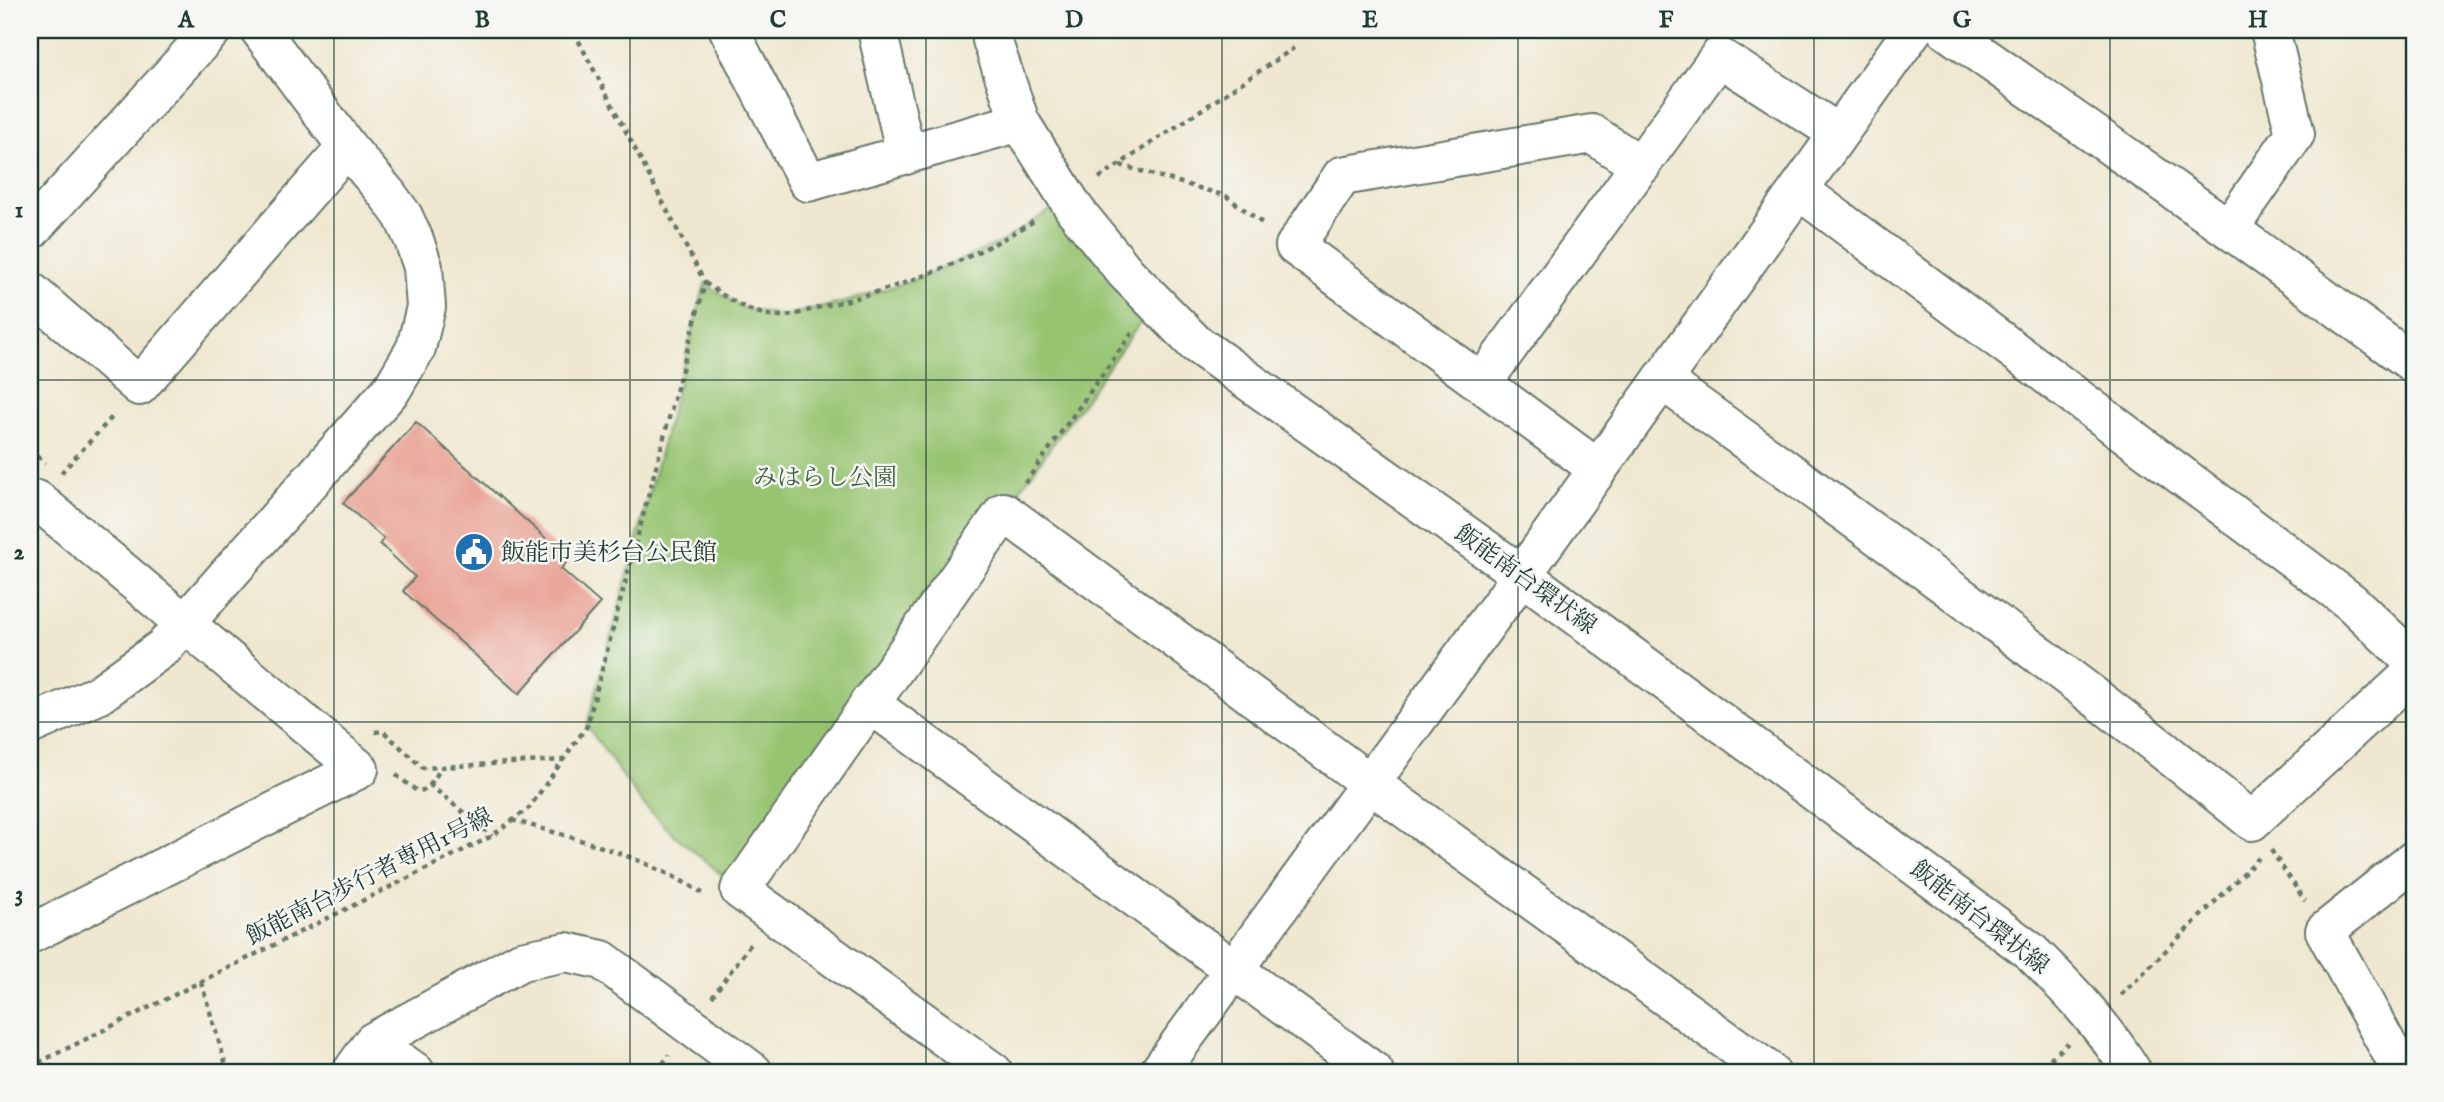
<svg xmlns="http://www.w3.org/2000/svg" width="2444" height="1102" viewBox="0 0 2444 1102" font-family="'IM FELL English','Noto Serif JP',serif">
  <style>
    .green { fill: #97c471; stroke: #5b8052; stroke-width: 2 }
    .building { fill: #e89a8b }
    .lines { fill: none; stroke-linecap: round; stroke-linejoin: round }
    .minor-casing { stroke: #68786a; stroke-width: 42 }
    .tertiary-casing { stroke: #68786a; stroke-width: 42 }
    .path { stroke: #68786a; stroke-width: 4.5; stroke-dasharray: 5 5; stroke-linecap: butt }
    .minor { stroke: #fff; stroke-width: 38 }
    .tertiary { stroke: #fff; stroke-width: 38 }
    .grid { fill: none; stroke: #1f3d34; stroke-width: 2; stroke-opacity: 0.55 }
    .labels { text-anchor: middle; stroke-width: 5; stroke-linejoin: round; paint-order: stroke }
    .park-label { font-size: 24px; fill: #3d5f43; stroke: #f6f6f2 }
    .poi-label { font-size: 24px; fill: #1f3d34; stroke: #f6f6f2; text-anchor: start }
    .street-label { font-size: 24px; fill: #1f3d34; stroke: #f6f6f2 }
    .neatline { fill: none; stroke: #1f3d34; stroke-width: 2.5 }
    .grid-label { font-size: 23px; text-anchor: middle; font-weight: bold; fill: #1f3d34 }
  </style>
  <rect width="100%" height="100%" fill="#f6f6f2"/>
  <filter id="ink" filterUnits="userSpaceOnUse"><feTurbulence type="fractalNoise" baseFrequency=".0143" numOctaves="2"/><feDisplacementMap in="SourceGraphic" scale="14" xChannelSelector="R" yChannelSelector="G"/><feConvolveMatrix kernelMatrix="1 2 1 2 8 2 1 2 1" color-interpolation-filters="sRGB"/></filter>
  <filter id="wash" filterUnits="userSpaceOnUse"><feTurbulence type="fractalNoise" baseFrequency=".00686" numOctaves="4" result="noise"/><feDisplacementMap in="SourceGraphic" scale="28" xChannelSelector="R" yChannelSelector="G"/><feGaussianBlur stdDeviation="1.57" result="paint"/><feColorMatrix in="noise" values="0 0 0 0 0 0 0 0 0 0 0 0 0 0 0 0 0 1.4 0 .05"/><feComposite in="paint" operator="in"/></filter>
  <g filter="url(#wash)">
    <rect width="100%" height="100%" fill="#efe7cf"/>
    <path class="green" d="M1068 199 1155 302 1004 512 740 890 674 835 642 803 587 726 705 284 746 309 783 316 846 302 924 276 999 243Z"/>
    <g id="blocks">
      <path class="building" d="M416 422 569 559 561 569 600 603 519 694 403 591 415 577 380 544 384 539 343 503Z"/>
    </g>
  </g>
  <g filter="url(#ink)">
    <use href="#blocks" fill-opacity="0" stroke="#68786a" stroke-width="2"/>
    <g class="lines">
      <g class="minor-casing">
        <path id="minor" d="M729 30 808 182 1020 122
          M877 30 906 155
          M1946 30 2229 229 2414 364
          M1799 190 2351 602 2414 662
          M2229 229 2295 134 2270 30
          M30 231 212 30
          M30 291 139 386 347 147
          M1662 380C1861 524 2062 666 2252 821L2414 672
          M1482 383 1719 57 1838 133
          M1598 469 1295 246 1342 176 1592 134 1641 166
          M30 508 37 500 359 769 30 934
          M869 703 1374 1072
          M30 725 98 695 164 647 392 389 416 348 426 307 423 267 414 240 403 216 387 194 347 147 260 30
          M373 1042 415 1072
          M352 1072 373 1042 521 961 566 952 602 960 753 1072
          M993 1072 740 890 1004 512 1371 784 1770 1072
          M1159 1072 1522 575
          M2402 1072 2325 931 2414 860"/>
      </g>
      <g class="tertiary-casing">
        <path id="tertiary" d="M991 30 992 40 1020 122 1075 210 1126 273 1195 343 1522 575 2030 951C2068 988 2104 1026 2132 1072
          M1522 575 1913 30"/>
      </g>
      <path class="path" d="M1120 165 1226 196 1265 225
        M1099 178 1294 48
        M705 283C729 299 752 316 782 316 796 316 811 309 824 306 899 289 972 260 1037 219
        M30 449 45 463
        M61 473 114 415
        M1025 483 1132 333
        M375 732 383 731 423 768 562 760
        M396 775 417 791 424 790 430 785 492 836
        M430 785 442 767
        M512 820C577 839 644 856 702 893
        M2271 850 2305 901
        M201 982 228 1072
        M2121 995 2259 858
        M712 997 752 942
        M30 1067 492 836 529 808 587 726 705 283 573 30
        M657 1072 669 1055
        M2035 1072 2068 1043"/>
      <use href="#minor" class="minor"/>
      <use href="#tertiary" class="tertiary"/>
    </g>
  </g>
  <path class="grid" d="M334 30V1072M630 30V1072M926 30V1072M1222 30V1072M1518 30V1072M1814 30V1072M2110 30V1072M30 380H2414M30 722H2414"/>
  <defs>
    <g id="civic-disc" transform="scale(2.0125)"><circle r="9.5" fill="#1f6fb2" stroke="#f6f6f2"/><path d="M-.6-6.5H3V-4.5H.6V-3L4-1V1h2V6H-6V1h2V-1L-.6-3ZM-1.2 2.5V6h2.4V2.5Z" fill="#fff"/></g>
  </defs>
  <g fill-rule="evenodd">
    <use href="#civic-disc" x="474" y="552"/>
  </g>
  <g class="labels">
    <g class="park-label">
      <text x="825" y="485">みはらし公園</text>
    </g>
    <g class="poi-label">
      <text x="501" y="560">飯能市美杉台公民館</text>
    </g>
    <g class="street-label">
      <text transform="translate(1526 579) rotate(36)" y="8">飯能南台環状線</text>
      <text transform="translate(369 876) rotate(-27)" y="8">飯能南台歩行者専用1号線</text>
      <text transform="translate(1980 917) rotate(38)" y="8">飯能南台環状線</text>
    </g>
  </g>
  <rect width="2444" height="1102" fill="none" stroke="#f6f6f2" stroke-width="77"/>
  <rect x="38" y="38" width="2368" height="1026" class="neatline"/>
  <g class="grid-label">
    <text x="186" y="27">A</text>
    <text x="482" y="27">B</text>
    <text x="778" y="27">C</text>
    <text x="1074" y="27">D</text>
    <text x="1370" y="27">E</text>
    <text x="1666" y="27">F</text>
    <text x="1962" y="27">G</text>
    <text x="2258" y="27">H</text>
    <text x="19" y="217">1</text>
    <text x="19" y="559">2</text>
    <text x="19" y="901">3</text>
  </g>
</svg>
